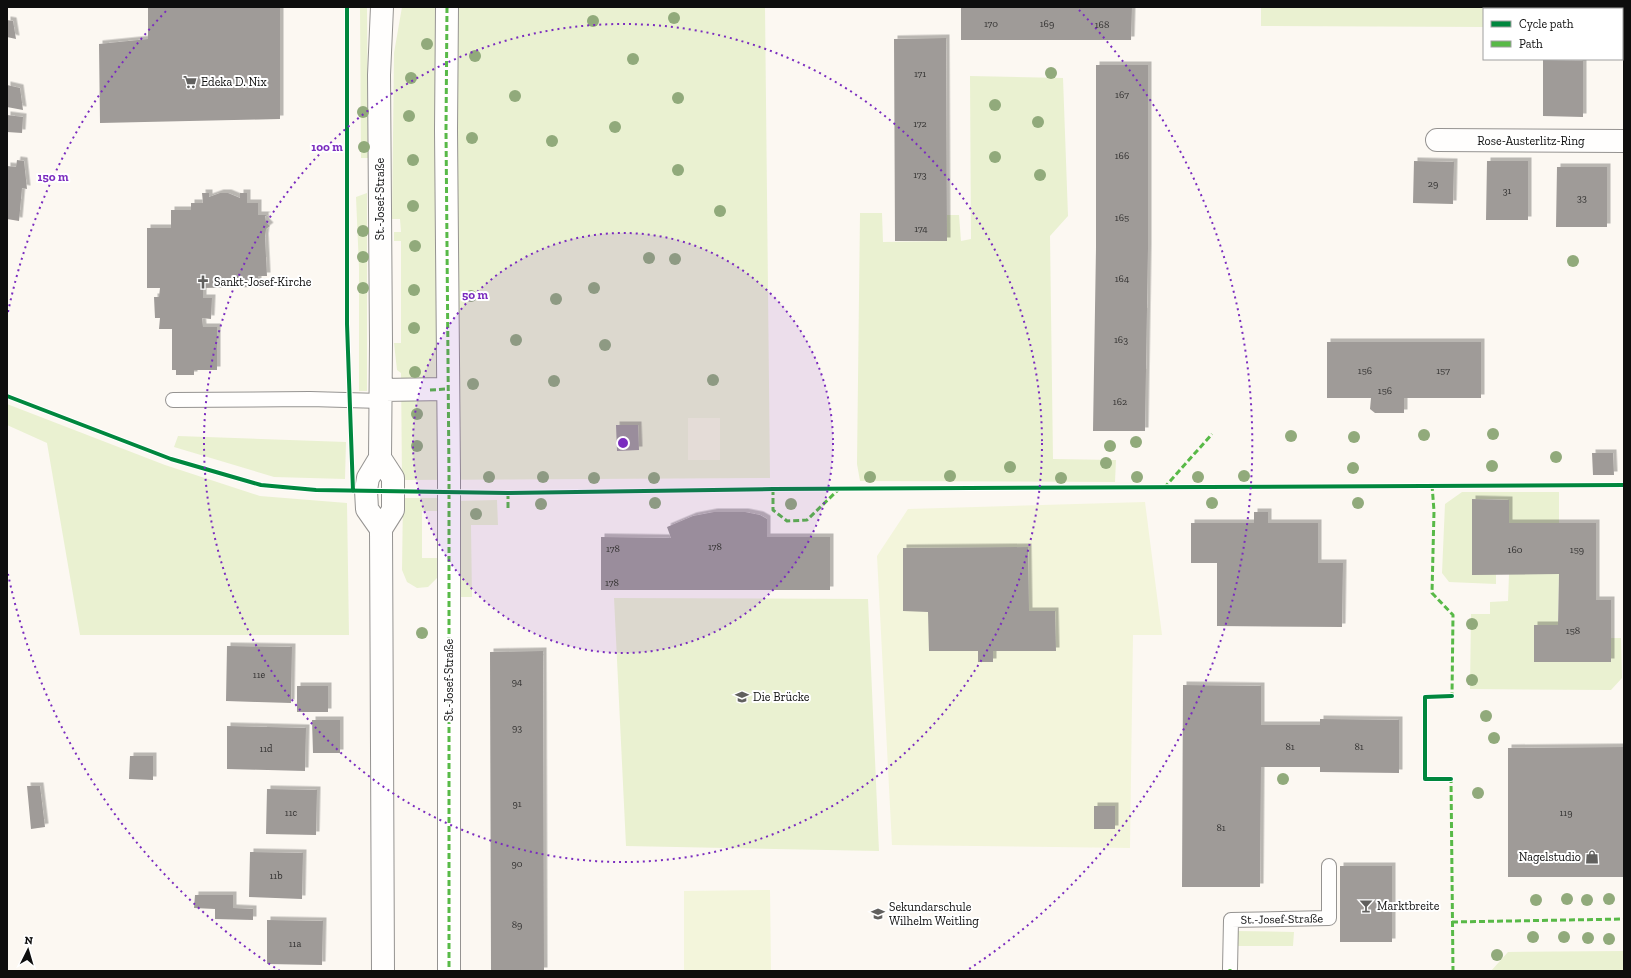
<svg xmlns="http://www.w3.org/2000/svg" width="1631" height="978" viewBox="0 0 1631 978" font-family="'Zilla Slab',serif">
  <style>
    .green { fill: #eaf1d1 }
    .pitch { fill: #f3f5db }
    .building { fill: #9f9b98; filter: url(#shadow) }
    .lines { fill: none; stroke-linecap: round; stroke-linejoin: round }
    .service-casing { stroke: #959391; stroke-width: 16 }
    .minor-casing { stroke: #959391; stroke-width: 24 }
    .service { stroke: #fffefd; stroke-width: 14 }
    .minor { stroke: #fffefd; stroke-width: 22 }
    .quiet { stroke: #58b947; stroke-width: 3; stroke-dasharray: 6 3; stroke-linecap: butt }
    .cycleway-casing { stroke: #fff; stroke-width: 6 }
    .cycleway { stroke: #00873e; stroke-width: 4 }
    .tree { fill: #91aa7b }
    .ring { fill: none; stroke: #7b2cbf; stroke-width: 2; stroke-dasharray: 2 4 }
    .labels { text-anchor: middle; stroke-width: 4; stroke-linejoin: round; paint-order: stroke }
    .number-label { font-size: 10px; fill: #323130 }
    .poi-label { font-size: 12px; fill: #0e0e0e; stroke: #fff; text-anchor: start }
    .street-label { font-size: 12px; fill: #0e0e0e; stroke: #fff }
    .centre { fill: #7b2cbf; stroke: #fff; stroke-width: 2 }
    .ring-label { font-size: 12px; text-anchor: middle; font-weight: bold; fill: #7b2cbf; stroke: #fff; stroke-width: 4; stroke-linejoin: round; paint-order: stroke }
  </style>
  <defs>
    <filter id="shadow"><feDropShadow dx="3.5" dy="-3.5" stdDeviation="0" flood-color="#0004"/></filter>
  </defs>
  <rect width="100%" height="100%" fill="#fcf8f2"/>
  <path class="green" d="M360 7H367L368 158H361Z
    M402 7H765L770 478 402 480 401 373 397 370 394 343H401V241H394V232H401L400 219H392L394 53Z
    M1261 7H1624V28H1622V9H1484V27L1261 26Z
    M970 76 1063 78 1068 216 1050 236 1053 459 1116 460 1115 482 860 481 857 464 860 213H882L883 242 947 241V215H959L961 241 971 239Z
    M367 193V391H359V267L356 197Z
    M7 404 165 465 260 496 347 503 349 635H80L47 443 7 425Z
    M178 436 346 442 345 479 274 477 174 447Z
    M1462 492H1559V523H1509V500L1472 499V574H1496V584L1449 582 1442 573 1445 504Z
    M403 498H437V511H422V558H437V578L428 587 417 588 407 582 402 570Z
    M497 500 498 525H471L472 597H455V501Z
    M1509 574H1559L1558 625 1534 662H1611V638H1621L1622 678 1611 690 1470 689 1471 614H1490V602L1508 601Z
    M614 598 868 599 879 851 626 846Z
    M1236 931 1294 932 1293 946H1235Z
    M1624 951V971H1491L1508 952Z"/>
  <path class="pitch" d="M688 418H720V460H688Z
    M1145 502 1162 635H1133L1130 848 892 845 877 556 908 509Z
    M770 890 771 971H684V891Z"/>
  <path class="building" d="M148 7H280V119L100 123 99 44 148 39Z
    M961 7H1132L1131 40H961Z
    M7 20 13 21 16 39 7 37Z
    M946 38 947 241H895L894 39Z
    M1543 60 1583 61V117L1543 116Z
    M1096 65H1148V248L1145 431H1093L1096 248Z
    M7 85 20 88 23 110 7 107Z
    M7 115 23 117 22 133 7 132Z
    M17 160 24 161 27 189 22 188 19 221 7 219V166L16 167Z
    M1414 161 1454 162 1453 204 1413 203Z
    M1487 161H1528V220H1486Z
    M1557 167H1607V227H1556Z
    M202 193H209V197L220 193H228L240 198V193H247V203H258V215H268L265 216 266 222 270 226 266 229 265 237 267 276H258V287L203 288V298H212L211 319 202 318 203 327H217V370H194V375H176V370H172V329H159L160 318H155L154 297H159L160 288H147V228H171V210H191V203H203Z
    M1327 342H1481V398H1404V413H1375L1370 409 1371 398H1327Z
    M616 425H638L639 450 617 451Z
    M1592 453H1613L1614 475H1593Z
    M1472 499 1509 500V523H1596V600H1611V662H1534V625H1558L1559 574 1472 575Z
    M714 512H745L760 515 767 519V537H830V590H601V537L671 538 667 527 693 516Z
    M1254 512H1268V523H1318V563H1343L1342 627 1217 626V563H1191V523H1254Z
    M1028 547 1029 611H1055L1056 651H993V662H978V651H929L928 612 903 611V548Z
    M227 646 292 647 291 703 226 701Z
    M543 651 544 971H491L490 652Z
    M1183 685 1261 686V725H1320V719L1399 720V773L1320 772V767H1261L1260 887H1182Z
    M297 686H328V712H297Z
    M312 720H340V753H313Z
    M227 726 306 728 305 771 227 769Z
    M1624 747V877H1508V748Z
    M130 756H153V780L129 779Z
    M27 786H40L45 827 31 829Z
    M267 789 317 790 316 835 266 834Z
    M1094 806H1115V829H1094Z
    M250 852 303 853 302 899 249 897Z
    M1340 866H1392V942H1340Z
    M195 895H233V908L253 909V920L215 919V909L194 908Z
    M267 920 323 921 322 965 267 964Z"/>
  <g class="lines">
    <g class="service-casing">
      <path id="service" d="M173 400 310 399 381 401
        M1230 969 1231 920 1329 918V866"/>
    </g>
    <g class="minor-casing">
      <path id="minor" d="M447 7 446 130 449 476V971
        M1437 140 1624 141
        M381 390 447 389
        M380 458 393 478V510L381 529 383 971
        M381 529 367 509 366 490 368 478 380 458 381 343 379 75 382 7"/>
    </g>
    <use href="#service" class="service"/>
    <use href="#minor" class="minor"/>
    <path class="quiet" d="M447 7 446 130 449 476V971
      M430 390 447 389
      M1432 485 1434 511 1432 593 1453 615 1452 696H1449
      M1164 488 1212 434
      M773 489V510L787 521 807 520 839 489
      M508 493V511
      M1449 779H1451L1453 971
      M1452 922 1624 919
      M1230 971V969"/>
    <g class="cycleway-casing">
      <path id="cycleway" d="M347 7V324L353 491
        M7 396 171 459 261 485 316 490 508 493 773 489 1624 485
        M1451 779H1425V697L1452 696"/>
    </g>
    <use href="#cycleway" class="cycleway"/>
  </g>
  <g class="tree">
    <circle cx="674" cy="18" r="6"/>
    <circle cx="593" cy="21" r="6"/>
    <circle cx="427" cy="44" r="6"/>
    <circle cx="475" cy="56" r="6"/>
    <circle cx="633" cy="59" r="6"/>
    <circle cx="1051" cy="73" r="6"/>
    <circle cx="411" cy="78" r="6"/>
    <circle cx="515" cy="96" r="6"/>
    <circle cx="678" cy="98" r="6"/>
    <circle cx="995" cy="105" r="6"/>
    <circle cx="363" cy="112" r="6"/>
    <circle cx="409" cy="116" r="6"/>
    <circle cx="1038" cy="122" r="6"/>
    <circle cx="615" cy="127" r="6"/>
    <circle cx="472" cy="138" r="6"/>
    <circle cx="552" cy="141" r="6"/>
    <circle cx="364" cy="147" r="6"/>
    <circle cx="995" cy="157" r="6"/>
    <circle cx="413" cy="160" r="6"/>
    <circle cx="678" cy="170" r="6"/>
    <circle cx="1040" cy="175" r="6"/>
    <circle cx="413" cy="206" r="6"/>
    <circle cx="720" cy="211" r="6"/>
    <circle cx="363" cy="231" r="6"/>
    <circle cx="415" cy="246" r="6"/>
    <circle cx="363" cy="257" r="6"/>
    <circle cx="649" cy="258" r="6"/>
    <circle cx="675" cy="259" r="6"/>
    <circle cx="1573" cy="261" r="6"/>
    <circle cx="363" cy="288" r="6"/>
    <circle cx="594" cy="288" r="6"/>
    <circle cx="414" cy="290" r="6"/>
    <circle cx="471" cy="296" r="6"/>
    <circle cx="556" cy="299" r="6"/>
    <circle cx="414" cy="328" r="6"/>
    <circle cx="516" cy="340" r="6"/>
    <circle cx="605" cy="345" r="6"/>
    <circle cx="415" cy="372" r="6"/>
    <circle cx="713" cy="380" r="6"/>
    <circle cx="554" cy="381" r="6"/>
    <circle cx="473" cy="384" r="6"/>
    <circle cx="417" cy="414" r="6"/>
    <circle cx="1493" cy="434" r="6"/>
    <circle cx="1424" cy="435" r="6"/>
    <circle cx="1291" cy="436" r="6"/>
    <circle cx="1354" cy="437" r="6"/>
    <circle cx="1136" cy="442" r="6"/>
    <circle cx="417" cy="446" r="6"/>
    <circle cx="1110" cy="446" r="6"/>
    <circle cx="1556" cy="457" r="6"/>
    <circle cx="1106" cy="463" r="6"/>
    <circle cx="1492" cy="466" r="6"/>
    <circle cx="1010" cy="467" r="6"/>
    <circle cx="1353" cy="468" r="6"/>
    <circle cx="950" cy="476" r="6"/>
    <circle cx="1244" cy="476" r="6"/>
    <circle cx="489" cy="477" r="6"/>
    <circle cx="543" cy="477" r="6"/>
    <circle cx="870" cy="477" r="6"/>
    <circle cx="1137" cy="477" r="6"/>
    <circle cx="1198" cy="477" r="6"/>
    <circle cx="594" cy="478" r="6"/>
    <circle cx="654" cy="478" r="6"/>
    <circle cx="1061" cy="478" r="6"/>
    <circle cx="655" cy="503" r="6"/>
    <circle cx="1212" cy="503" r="6"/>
    <circle cx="1358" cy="503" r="6"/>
    <circle cx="541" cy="504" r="6"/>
    <circle cx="791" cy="504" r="6"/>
    <circle cx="476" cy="514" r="6"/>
    <circle cx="1472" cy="624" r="6"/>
    <circle cx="422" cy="633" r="6"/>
    <circle cx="1472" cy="680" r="6"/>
    <circle cx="1486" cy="716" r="6"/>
    <circle cx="1494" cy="738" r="6"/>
    <circle cx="1283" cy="779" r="6"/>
    <circle cx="1478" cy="793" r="6"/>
    <circle cx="1567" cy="899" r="6"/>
    <circle cx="1609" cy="899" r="6"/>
    <circle cx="1536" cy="900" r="6"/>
    <circle cx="1587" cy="900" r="6"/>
    <circle cx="1533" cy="937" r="6"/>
    <circle cx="1564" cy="937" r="6"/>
    <circle cx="1588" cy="938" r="6"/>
    <circle cx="1609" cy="939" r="6"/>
    <circle cx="1497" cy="955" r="6"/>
  </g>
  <circle cx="623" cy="443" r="210" fill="#7b2cbf" fill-opacity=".12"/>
  <g class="ring">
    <circle cx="623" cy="443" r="210"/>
    <circle cx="623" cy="443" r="419"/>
    <path d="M280 971A629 629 0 0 1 8 574M8 312A629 629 0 0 1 167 10M1079 10A629 629 0 0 1 966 971"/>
  </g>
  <defs>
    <g id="supermarket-bare" transform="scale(1.08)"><path d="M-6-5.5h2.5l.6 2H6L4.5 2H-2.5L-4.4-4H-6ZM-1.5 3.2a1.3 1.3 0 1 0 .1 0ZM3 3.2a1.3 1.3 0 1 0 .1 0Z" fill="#61605e" stroke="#fff" stroke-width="2.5" paint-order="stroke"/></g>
    <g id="church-bare" transform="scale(1.08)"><path d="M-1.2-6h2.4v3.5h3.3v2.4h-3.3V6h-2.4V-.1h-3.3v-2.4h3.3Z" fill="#61605e" stroke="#fff" stroke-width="2.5" paint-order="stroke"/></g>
    <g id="school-bare" transform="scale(1.08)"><path d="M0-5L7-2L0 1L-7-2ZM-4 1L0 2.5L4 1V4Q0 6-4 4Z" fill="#61605e" stroke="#fff" stroke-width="2.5" paint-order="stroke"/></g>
    <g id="shop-bare" transform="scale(1.08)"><path d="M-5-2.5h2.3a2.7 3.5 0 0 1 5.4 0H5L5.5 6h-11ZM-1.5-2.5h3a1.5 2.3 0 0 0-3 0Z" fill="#61605e" stroke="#fff" stroke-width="2.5" paint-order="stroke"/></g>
    <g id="bar-bare" transform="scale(1.08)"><path d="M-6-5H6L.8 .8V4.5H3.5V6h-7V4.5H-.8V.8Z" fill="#61605e" stroke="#fff" stroke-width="2.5" paint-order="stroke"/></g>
  </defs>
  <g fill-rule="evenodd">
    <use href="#supermarket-bare" x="190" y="82"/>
    <use href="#church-bare" x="203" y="282"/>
    <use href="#school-bare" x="742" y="697"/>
    <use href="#shop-bare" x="1592" y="857"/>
    <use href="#bar-bare" x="1366" y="906"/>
    <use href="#school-bare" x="878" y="914"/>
  </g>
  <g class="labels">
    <g class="number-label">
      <text x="991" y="27">170</text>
      <text x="1047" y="27">169</text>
      <text x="1102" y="28">168</text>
      <text x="920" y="77">171</text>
      <text x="1122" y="98">167</text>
      <text x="920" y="127">172</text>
      <text x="1122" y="159">166</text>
      <text x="920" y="178">173</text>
      <text x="1433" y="187">29</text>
      <text x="1507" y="194">31</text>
      <text x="1582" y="201">33</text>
      <text x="1122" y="221">165</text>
      <text x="921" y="232">174</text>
      <text x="1122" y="282">164</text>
      <text x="1121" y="343">163</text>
      <text x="1365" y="374">156</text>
      <text x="1443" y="374">157</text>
      <text x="1385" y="394">156</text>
      <text x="1120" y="405">162</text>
      <text x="715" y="550">178</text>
      <text x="613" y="552">178</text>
      <text x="1515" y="553">160</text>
      <text x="1577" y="553">159</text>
      <text x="612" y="586">178</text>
      <text x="1573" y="634">158</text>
      <text x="259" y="678">11e</text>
      <text x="517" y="685">94</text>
      <text x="517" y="731">93</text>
      <text x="1290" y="750">81</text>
      <text x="1359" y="750">81</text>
      <text x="266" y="752">11d</text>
      <text x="517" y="807">91</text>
      <text x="291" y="816">11c</text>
      <text x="1566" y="816">119</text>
      <text x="1221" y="831">81</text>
      <text x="517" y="867">90</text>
      <text x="276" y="879">11b</text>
      <text x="517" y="928">89</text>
      <text x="295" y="947">11a</text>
    </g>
    <g class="poi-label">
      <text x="201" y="86">Edeka D. Nix</text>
      <text x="214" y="286">Sankt-Josef-Kirche</text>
      <text x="753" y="701">Die Brücke</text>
      <text x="1581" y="861" text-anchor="end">Nagelstudio</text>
      <text x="1377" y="910">Marktbreite</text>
      <text x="889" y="911">Sekundarschule<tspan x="889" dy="14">Wilhelm Weitling</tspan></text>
    </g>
    <g class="street-label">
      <text x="1531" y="145">Rose-Austerlitz-Ring</text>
      <text transform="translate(380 199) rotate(-90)" y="4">St.-Josef-Straße</text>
      <text transform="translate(449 680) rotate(-90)" y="4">St.-Josef-Straße</text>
      <text transform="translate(1282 919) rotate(-1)" y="4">St.-Josef-Straße</text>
    </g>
  </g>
  <circle cx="623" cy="443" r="6" class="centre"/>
  <g class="ring-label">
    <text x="327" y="151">100 m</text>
    <text x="53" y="181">150 m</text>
    <text x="475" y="299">50 m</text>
  </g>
  <rect width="1631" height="978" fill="none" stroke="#0e0e0e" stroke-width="16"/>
  <rect x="1483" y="8" width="140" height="52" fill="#ffffff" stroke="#9f9f9f"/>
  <rect x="1491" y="21" width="20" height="6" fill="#00873e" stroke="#9f9f9f"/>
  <text x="1519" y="28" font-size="12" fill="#0e0e0e">Cycle path</text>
  <rect x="1491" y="41" width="20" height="6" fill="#58b947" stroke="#9f9f9f"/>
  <text x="1519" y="48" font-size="12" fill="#0e0e0e">Path</text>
  <g transform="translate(28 950) rotate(5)" stroke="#ffffff" stroke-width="3" paint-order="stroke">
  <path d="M0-3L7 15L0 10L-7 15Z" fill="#0e0e0e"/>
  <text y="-6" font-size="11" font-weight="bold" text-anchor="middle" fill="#0e0e0e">N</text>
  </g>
</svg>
